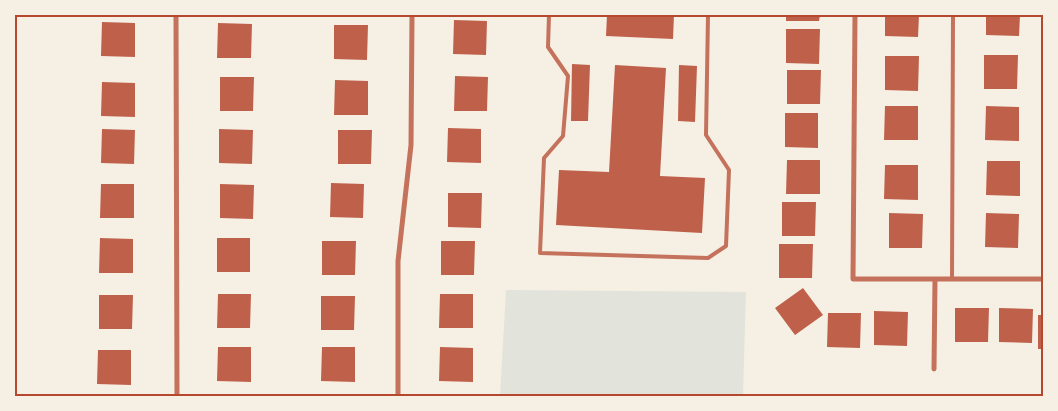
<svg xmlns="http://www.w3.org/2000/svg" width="1058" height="411" viewBox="0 0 1058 411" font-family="'IBM Plex Sans',sans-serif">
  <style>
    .green { fill: #e2e4dc }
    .building { fill: #bf614a }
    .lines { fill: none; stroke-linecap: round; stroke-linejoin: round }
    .service { stroke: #c5725c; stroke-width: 4 }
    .minor { stroke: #c5725c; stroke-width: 5 }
    .neatline { fill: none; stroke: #b5482f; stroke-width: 2 }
  </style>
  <rect width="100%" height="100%" fill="#f6efe4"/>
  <path class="green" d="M506 290 746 292 743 396H500Z"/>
  <path class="building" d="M607 15H674L673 39 606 36Z
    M786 15H820L819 21H786Z
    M885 15H919L918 37 885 36Z
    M986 15H1020L1019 36 986 35Z
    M454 20 487 21 486 55 453 54Z
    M102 22 135 23V57L101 56Z
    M218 23 252 24 251 58H217Z
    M334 25H368L367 60 334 59Z
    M786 29H820L819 64 786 63Z
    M984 55H1018L1017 89H984Z
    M885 56H919L918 91 885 90Z
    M572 64 590 65 588 121H571Z
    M615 65 666 68 660 176 705 178 702 233 556 225 559 170 609 172Z
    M679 65 697 66 695 122 678 121Z
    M787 70H821L820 104H787Z
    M455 76 488 77 487 111H454Z
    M220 77H254L253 111H220Z
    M335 80 368 81V115H334Z
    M102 82 135 83V117L101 116Z
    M885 106H918V140H884Z
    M986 106 1019 107V141L985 140Z
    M785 113H818V148L785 147Z
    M448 128 481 129V163L447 162Z
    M102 129 135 130 134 164 101 163Z
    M219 129 253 130 252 164 219 163Z
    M338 130H372L371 164H338Z
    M787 160H820V194H786Z
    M987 161H1020V196L986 195Z
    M885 165H918V200L884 199Z
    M331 183 364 184 363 218 330 217Z
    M101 184H134V218H100Z
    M220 184 254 185 253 219 220 218Z
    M448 193H482L481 228 448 227Z
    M782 202H816L815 236H782Z
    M889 213 923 214 922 248H889Z
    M986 213 1019 214 1018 248 985 247Z
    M100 238 133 239V273H99Z
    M217 238H250V272H217Z
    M322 241H356L355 275H322Z
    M441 241H475L474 275H441Z
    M779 244H813L812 278H779Z
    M803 288 823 315 795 335 775 308Z
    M218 294H251L250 328H217Z
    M440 294H473V328H439Z
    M99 295H133L132 329H99Z
    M321 296H355L354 330H321Z
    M955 308H989L988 342H955Z
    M999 308 1033 309 1032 343 999 342Z
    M874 311 908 312 907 346 874 345Z
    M828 313H861L860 348 827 347Z
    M1038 315H1043V349H1038Z
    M218 347H251V382L217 381Z
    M322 347H355V382L321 381Z
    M440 347 473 348V382L439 381Z
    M98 350H131V385L97 384Z"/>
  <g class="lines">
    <path class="service" d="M549 15 548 47 568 76 563 136 544 158 540 253 708 258 726 246 729 170 706 135 708 15
      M952 279 953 15"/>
    <path class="minor" d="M176 15 177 396
      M855 15 853 279H1043
      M934 369 935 279
      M398 396V261L411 145 412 15"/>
  </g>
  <rect width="1058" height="411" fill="none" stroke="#f6efe4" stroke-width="32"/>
  <rect x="16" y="16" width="1026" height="379" class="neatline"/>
</svg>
